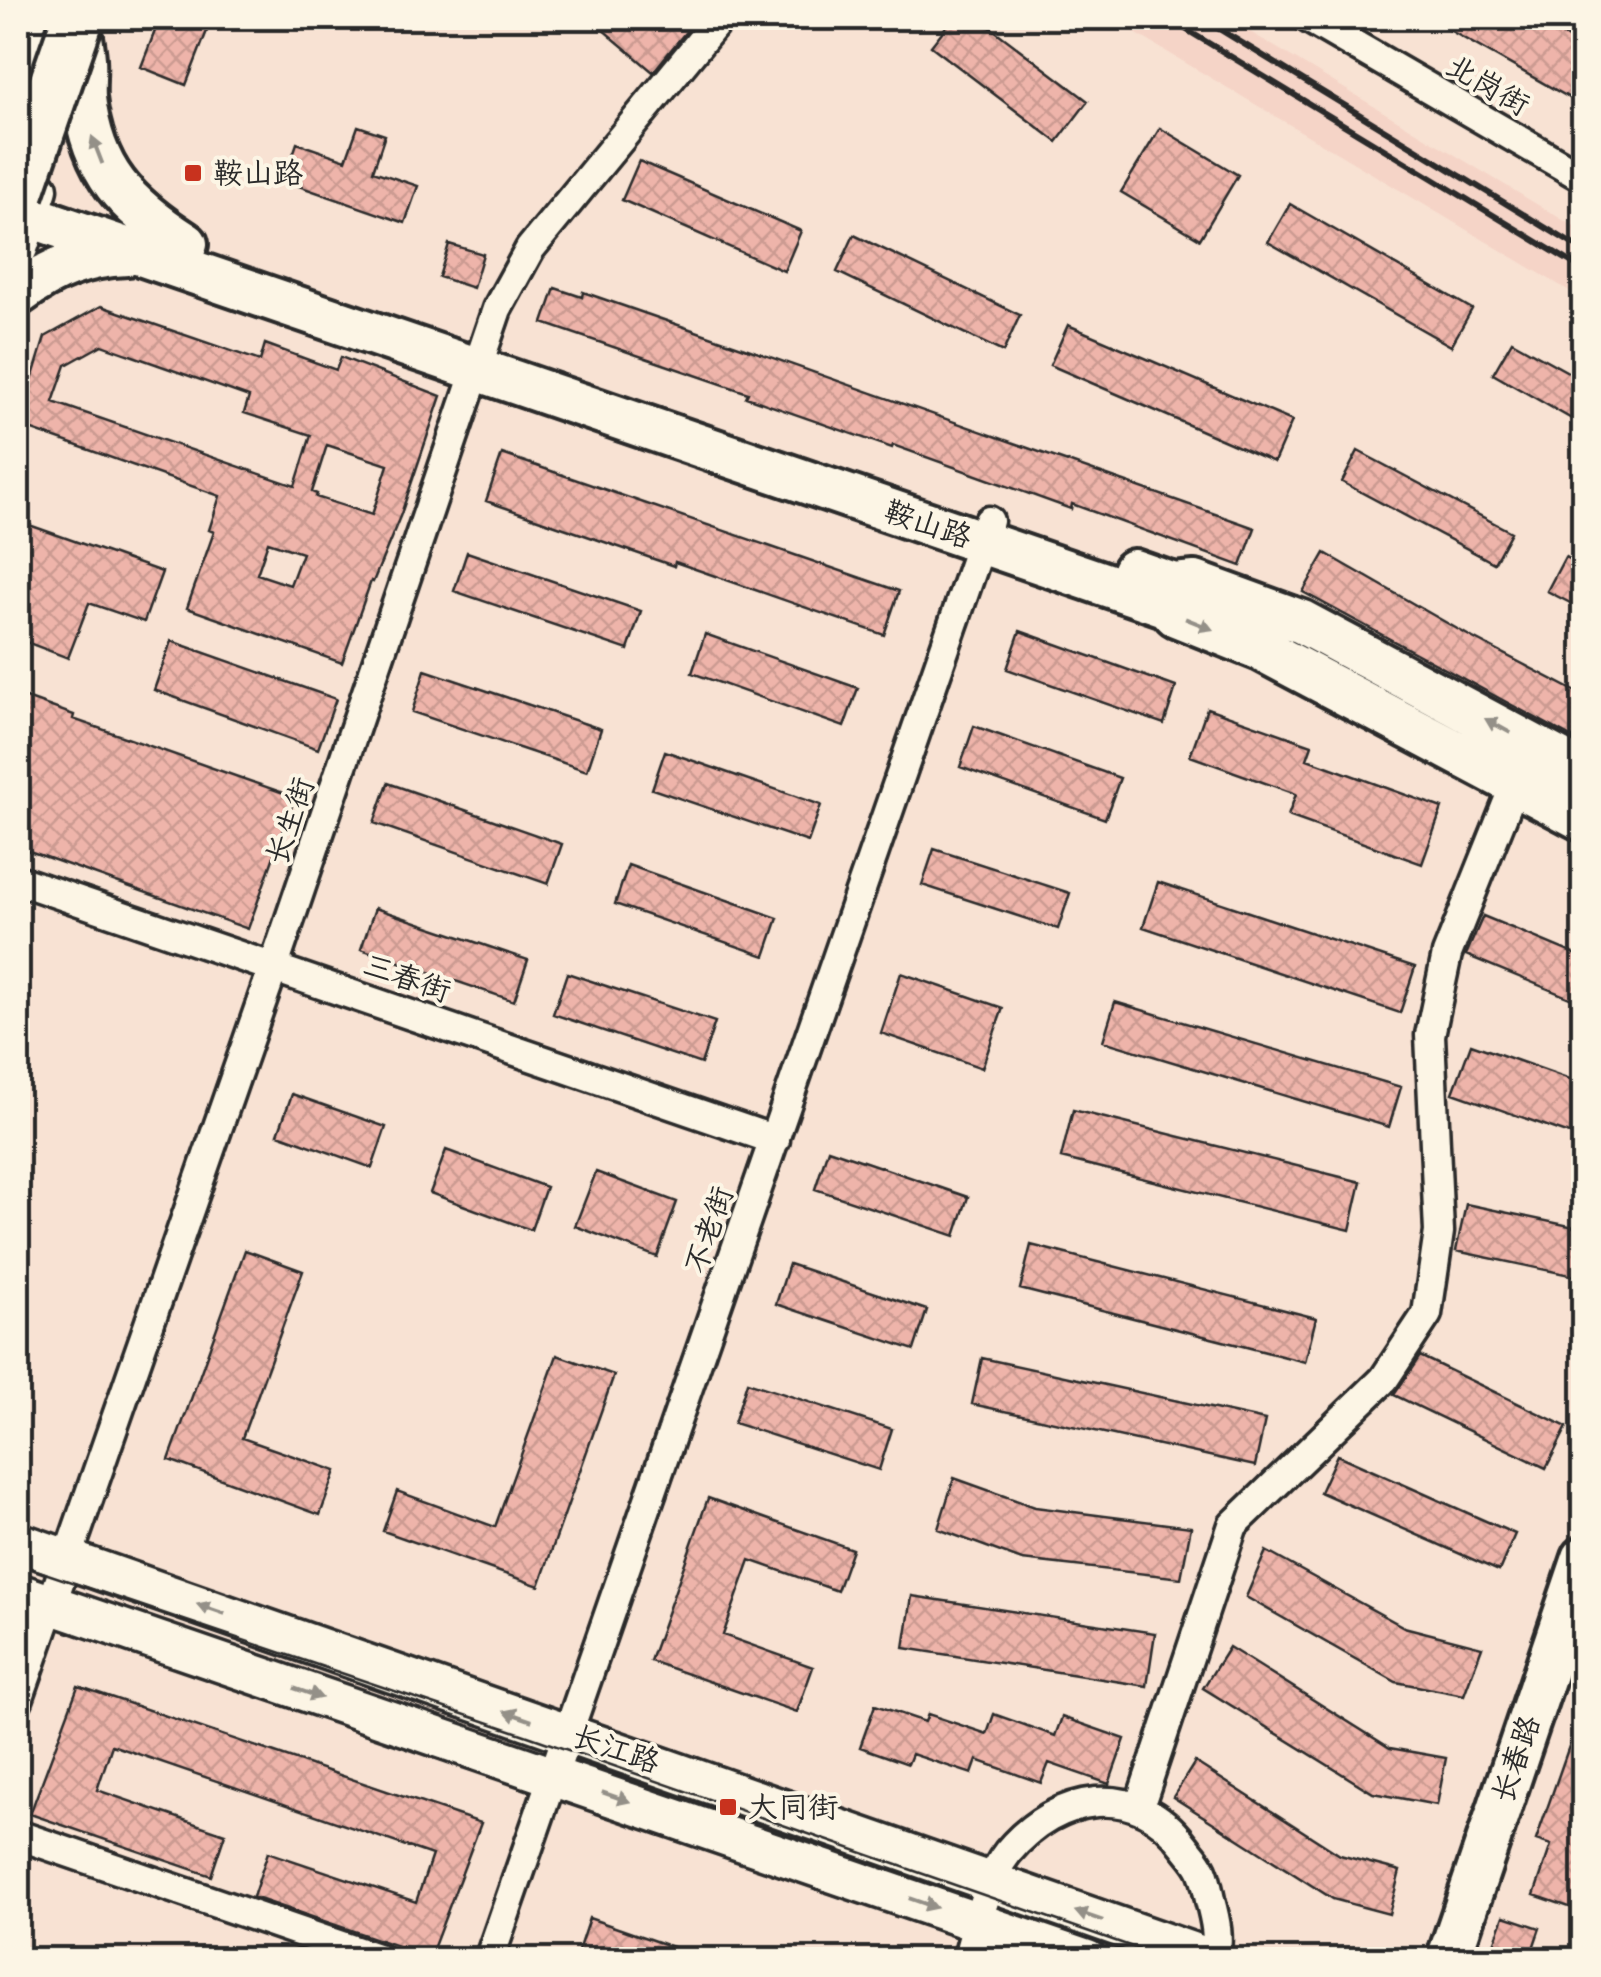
<svg xmlns="http://www.w3.org/2000/svg" width="1601" height="1977" viewBox="0 0 1601 1977" font-family="Mali,'LXGW WenKai TC',sans-serif">
  <style>
    .built { fill: #f5d4c7 }
    .building { fill: url(#building-cross-hatch); stroke: #2b2b2b; stroke-width: 2.5; fill-rule: evenodd }
    .lines { fill: none; stroke-linecap: round; stroke-linejoin: round }
    .street-casing { stroke: #2b2b2b; stroke-width: 35 }
    .secondary-casing { stroke: #2b2b2b; stroke-width: 45 }
    .primary-casing { stroke: #2b2b2b; stroke-width: 50 }
    .street { stroke: #fcf5e5; stroke-width: 28 }
    .secondary { stroke: #fcf5e5; stroke-width: 38 }
    .primary { stroke: #fcf5e5; stroke-width: 42 }
    .tram { stroke: #2b2b2b; stroke-width: 2.5 }
    .rail { stroke: #2b2b2b; stroke-width: 6 }
    .highway-bridge-casing { stroke: #2b2b2b; stroke-width: 58; stroke-linecap: butt }
    .highway-bridge { stroke: #fcf5e5; stroke-width: 50 }
    .oneway { fill: #949088 }
    .poi-dot { fill: #c8321e; stroke: #fcf5e5; stroke-width: 4 }
    .labels { text-anchor: middle; stroke-width: 8; stroke-linejoin: round; paint-order: stroke }
    .street-label { font-size: 30px; fill: #2b2b2b; stroke: #fcf5e5 }
    .poi-label { font-size: 30px; fill: #2b2b2b; stroke: #fcf5e5; text-anchor: start }
  </style>
  <defs>
    <pattern id="building-cross-hatch" width="8" height="8" patternUnits="userSpaceOnUse" patternTransform="scale(2.5)"><rect width="8" height="8" fill="#eeb4aa"/><path d="M0 0l8 8M0 8l8-8" fill="none" stroke="#cc9b92"/></pattern>
  </defs>
  <rect width="100%" height="100%" fill="#f8e2d3"/>
  <filter id="ink" filterUnits="userSpaceOnUse"><feTurbulence type="fractalNoise" baseFrequency=".01" numOctaves="2"/><feDisplacementMap in="SourceGraphic" scale="20" xChannelSelector="R" yChannelSelector="G"/><feConvolveMatrix kernelMatrix="1 2 1 2 8 2 1 2 1" color-interpolation-filters="sRGB"/></filter>
  <g filter="url(#ink)">
    <path class="built" d="M1110 18H1227L1583 232V299Z"/>
    <path class="building" d="M160 18H212L186 85 141 67Z
      M589 18H684L692 24 653 72Z
      M953 18H978L1088 101 1057 142 931 46Z
      M1428 18H1533L1584 47V106Z
      M358 126 385 135 373 171 418 186 405 223 284 181 297 143 346 160Z
      M1160 128 1238 175 1200 239 1121 192Z
      M639 161 801 231 784 271 622 200Z
      M1290 204 1472 309 1451 346 1268 242Z
      M854 235 1020 315 1003 352 837 272Z
      M449 244 483 254 473 288 439 277Z
      M555 288 582 297 583 292 739 346 1255 528 1241 566 1072 504 1071 509 893 445 892 448 746 397 748 393 543 323Z
      M101 306 260 361 265 344 336 370 341 357 441 396 401 514 373 582 371 581 342 663 187 608 214 532 209 530 220 496 18 425 45 337ZM102 345 249 397 244 413 311 435 295 486 53 402 66 365ZM327 445 388 465 372 515 316 497 317 494 312 492ZM268 542 302 553 290 585 257 574Z
      M1068 325 1292 421 1274 462 1050 365Z
      M1512 341 1584 381V426L1493 374Z
      M1358 451 1511 532 1494 563 1342 482Z
      M502 454 899 591 884 635 675 562 674 566 486 501Z
      M18 521 162 572 144 622 89 603 68 658 18 639Z
      M467 552 641 611 628 650 454 591Z
      M1325 553 1473 638 1584 696V744L1303 592Z
      M1565 557 1584 566V610L1547 591Z
      M1020 631 1176 687 1164 724 1007 669Z
      M705 634 858 688 844 727 692 673Z
      M171 641 336 699 318 749 154 690Z
      M425 670 601 729 587 771 412 712Z
      M18 695 74 715 73 719 295 797 248 929 18 847Z
      M1207 708 1312 745 1307 759 1442 808 1422 864 1288 816 1296 794 1190 756Z
      M974 726 1120 778 1105 819 960 767Z
      M665 751 821 805 808 842 652 789Z
      M388 783 562 844 548 884 374 823Z
      M934 849 1070 893 1058 929 922 885Z
      M628 865 778 918 765 956 615 904Z
      M1158 882 1415 967 1400 1013 1143 927Z
      M375 908 528 960 514 1001 361 949Z
      M1483 916 1584 958V1004L1466 955Z
      M567 973 715 1022 701 1064 553 1014Z
      M901 973 1003 1008 982 1068 881 1033Z
      M1115 1002 1401 1087 1389 1127 1103 1041Z
      M1471 1044 1584 1084V1139L1453 1093Z
      M292 1094 386 1127 372 1168 278 1134Z
      M1073 1110 1361 1182 1350 1230 1061 1158Z
      M828 1149 968 1197 955 1236 815 1189Z
      M446 1150 546 1187 531 1230 430 1193Z
      M596 1172 677 1202 657 1257 575 1226Z
      M1466 1204 1584 1229V1278L1456 1251Z
      M1031 1245 1316 1318 1305 1362 1020 1289Z
      M245 1250 303 1271 242 1438 336 1471 320 1515 169 1460Z
      M789 1264 927 1310 914 1350 776 1304Z
      M557 1355 614 1375 539 1586 383 1531 397 1491 495 1527Z
      M1420 1356 1567 1427 1546 1468 1394 1395Z
      M982 1358 1265 1420 1255 1466 972 1404Z
      M747 1382 892 1429 879 1470 734 1423Z
      M1337 1455 1515 1534 1499 1571 1320 1492Z
      M954 1478 1035 1507 1191 1527 1181 1578 1022 1560 938 1529Z
      M708 1498 852 1549 837 1591 750 1560 723 1635 813 1667 797 1712 650 1661Z
      M1266 1551 1404 1627 1482 1647 1464 1695 1396 1682 1246 1597Z
      M912 1596 1155 1633 1147 1686 904 1648Z
      M1229 1647 1390 1748 1446 1758 1437 1805 1373 1793 1203 1688Z
      M78 1686 481 1823 430 1957 253 1897 268 1852 416 1902 432 1855 112 1745 97 1790 225 1834 211 1876 30 1814Z
      M875 1705 925 1722 928 1714 987 1734 994 1714 1055 1736 1062 1717 1125 1739 1109 1784 1049 1763 1041 1783 977 1760 972 1774 912 1754 908 1764 860 1747Z
      M1581 1712H1584V1912L1534 1895 1551 1845 1536 1840Z
      M1195 1762 1340 1855 1400 1871 1389 1914 1333 1899 1173 1797Z
      M1504 1916 1540 1928 1529 1960H1488Z
      M589 1918 701 1957V1960H575Z"/>
    <g class="lines">
      <g class="street-casing">
        <path id="street" d="M1308 18 1584 178
          M18 880 775 1140
          M18 1700 274 966 497 309 530 249 720 18
          M1139 1807 1233 1525 1384 1379 1427 1314 1439 1232 1430 1035 1447 954 1516 782
          M18 1835 382 1960
          M489 1960 989 521
          M967 1960C978 1925 985 1881 1008 1852 1057 1794 1135 1779 1184 1845 1190 1853 1198 1861 1202 1870 1206 1879 1208 1890 1210 1900 1216 1922 1219 1937 1215 1960"/>
      </g>
      <g class="secondary-casing">
        <path id="secondary" d="M18 248 38 189
          M18 1542 1214 1960
          M18 1593 1087 1960"/>
      </g>
      <g class="primary-casing">
        <path id="primary" d="M78 21C80 33 83 46 84 59 85 72 83 85 84 98 92 171 126 206 186 244
          M18 55 31 18
          M18 212 1168 606 1176 615 1261 649 1584 820
          M18 294C52 268 84 256 127 254
          M1134 571 1174 585 1195 583 1302 622 1584 773
          M1448 1960 1584 1558"/>
      </g>
      <use href="#street" class="street"/>
      <use href="#secondary" class="secondary"/>
      <use href="#primary" class="primary"/>
      <path class="tram" d="M18 1564 525 1735 1170 1960"/>
      <path class="rail" d="M1167 18 1584 270
        M1201 18 1584 251"/>
      <g class="highway-bridge-casing">
        <path id="highway-bridge" d="M18 192 78 18"/>
      </g>
      <use href="#highway-bridge" class="highway-bridge"/>
    </g>
    <defs><path id="oneway-solid" d="M-6-.8H1V-3.2L6.5 0L1 3.2V.8H-6Z" transform="scale(2.5)"/></defs>
    <g class="oneway">
      <use href="#oneway-solid" transform="translate(97 150) rotate(-111)"/>
      <use href="#oneway-solid" transform="translate(1199 624) rotate(22)"/>
      <use href="#oneway-solid" transform="translate(1498 726) rotate(-151)"/>
      <use href="#oneway-solid" transform="translate(211 1609) rotate(-161)"/>
      <use href="#oneway-solid" transform="translate(308 1693) rotate(19)"/>
      <use href="#oneway-solid" transform="translate(518 1716) rotate(-161)"/>
      <use href="#oneway-solid" transform="translate(616 1797) rotate(19)"/>
      <use href="#oneway-solid" transform="translate(923 1903) rotate(19)"/>
      <use href="#oneway-solid" transform="translate(1089 1916) rotate(-161)"/>
    </g>
  </g>
  <g class="poi-dot">
    <rect x="183" y="163" width="20" height="20" rx="5"/>
    <rect x="718" y="1797" width="20" height="20" rx="5"/>
  </g>
  <g class="labels">
    <g class="street-label">
      <text transform="translate(1488 85) rotate(30)" y="10">北岗街</text>
      <text transform="translate(928 524) rotate(19)" y="10">鞍山路</text>
      <text transform="translate(290 821) rotate(-71)" y="10">长生街</text>
      <text transform="translate(407 978) rotate(19)" y="10">三春街</text>
      <text transform="translate(709 1230) rotate(-71)" y="10">不老街</text>
      <text transform="translate(616 1749) rotate(19)" y="10">长江路</text>
      <text transform="translate(1516 1759) rotate(-71)" y="10">长春路</text>
    </g>
    <g class="poi-label">
      <text x="213" y="183">鞍山路</text>
      <text x="748" y="1817">大同街</text>
    </g>
  </g>
  <rect width="1601" height="1977" fill="none" stroke="#fcf5e5" stroke-width="60"/>
  <rect x="30" y="30" width="1541" height="1917" fill="none" stroke="#2b2b2b" stroke-width="4" filter="url(#ink)"/>
</svg>
